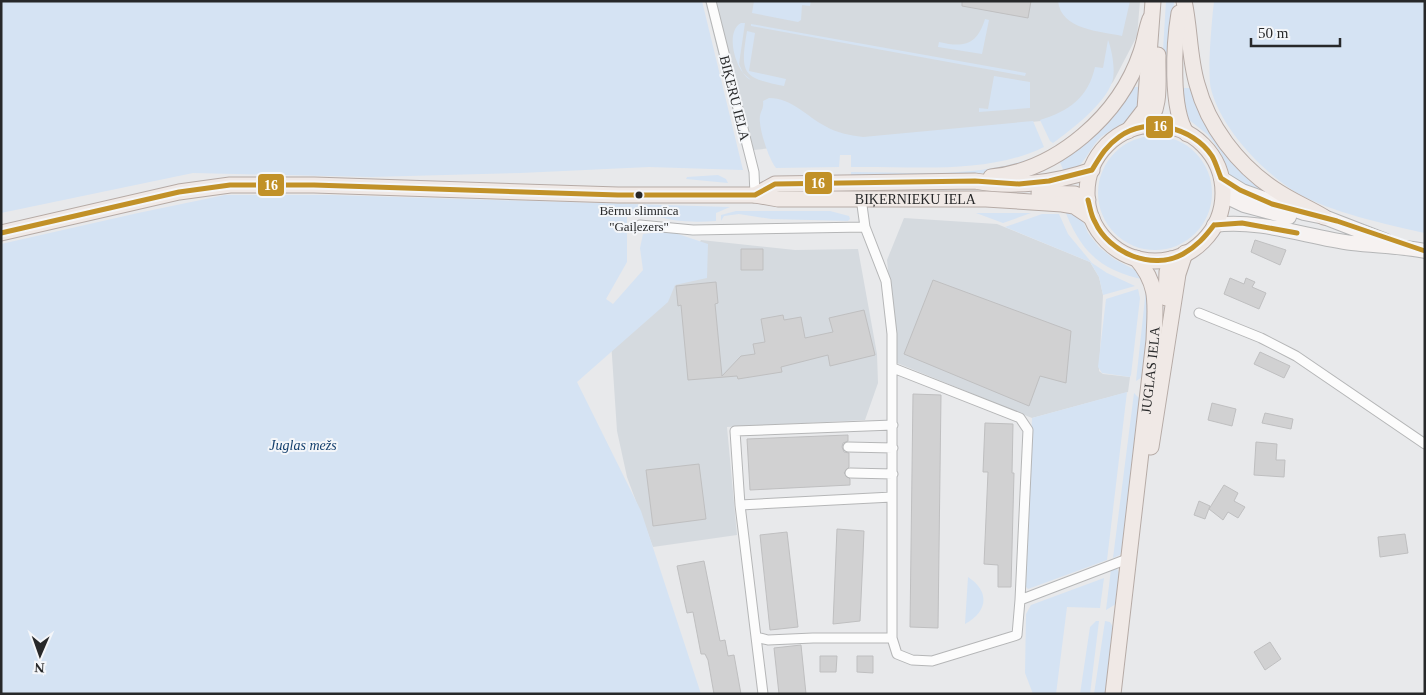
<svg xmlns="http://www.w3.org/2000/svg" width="1426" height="695" viewBox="0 0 1426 695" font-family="'Times New Roman',serif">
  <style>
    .built { fill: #d5dadf }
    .green { fill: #d5e3f3 }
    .building { fill: #d1d1d2; stroke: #bfbfc0 }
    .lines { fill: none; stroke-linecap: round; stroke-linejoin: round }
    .street-casing { stroke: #b5b6b7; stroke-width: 11 }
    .secondary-casing { stroke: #b5b6b7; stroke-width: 16 }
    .primary-casing { stroke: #b6aba6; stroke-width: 17 }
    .street { stroke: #fcfcfc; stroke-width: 9 }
    .secondary { stroke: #f6f2f1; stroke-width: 14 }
    .primary { stroke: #f0e9e6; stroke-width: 15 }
    .bus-1-casing { stroke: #f4f6f9; stroke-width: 9 }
    .bus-1 { stroke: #c19128; stroke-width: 5 }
    .bus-dot { fill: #272829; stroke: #f4f6f9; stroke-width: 2 }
    .labels { text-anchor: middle; stroke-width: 4; stroke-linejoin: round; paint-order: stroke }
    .bus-label { font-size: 13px; fill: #272829; stroke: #f4f6f9 }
    .street-label { font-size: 14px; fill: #272829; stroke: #f4f6f9 }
    .park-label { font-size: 14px; font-style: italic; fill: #143f6d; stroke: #f4f6f9 }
    .line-badge { stroke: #f4f6f9; stroke-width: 2 }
    .badge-label { font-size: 14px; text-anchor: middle; font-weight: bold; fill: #fff }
  </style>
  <rect width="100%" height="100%" fill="#e8e9eb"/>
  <path class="built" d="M705 1H1140L1137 36 1113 82 1081 117 743 151Z
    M904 218 997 224 1090 262 1099 277 1103 295 1099 371 1103 374 1130 377 1128 392 1032 418 897 363 887 260Z
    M701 240 795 250 858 249 877 354 878 383 865 420 727 427 737 535 653 547 627 477 617 431 611 341 679 279Z"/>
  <path class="green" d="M1 1H702L743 170 649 167 521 173 371 177 193 173 1 213Z
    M754 1H811L810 6 802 5 801 20 798 22 752 13Z
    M1058 1H1130L1122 36C1100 31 1061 30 1058 1Z
    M1166 1H1174L1169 82H1161Z
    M1214 1H1425V233C1388 225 1330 212 1297 193 1263 172 1221 129 1211 89 1207 73 1212 19 1214 1Z
    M985 19 989 20 982 54 938 47 939 42C964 48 977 45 985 19Z
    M741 23H745L739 64 743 73 751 80C736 73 724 32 741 23Z
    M751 24 1026 73 1025 76 751 26Z
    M747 31 755 33 749 71 786 79 784 86C742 78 740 73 747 31Z
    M1108 40C1112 50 1116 72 1112 82 1105 104 1071 130 1053 143L1050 141 1040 120C1069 111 1088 98 1095 67L1103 68Z
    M994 76 1030 82V108L979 112V108L988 109Z
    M1132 87H1143C1142 98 1140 107 1133 116 1128 122 1109 130 1100 138 1087 151 1084 169 1065 174L1059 160Z
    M1182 88H1192L1267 192 1265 196 1232 179 1220 151 1208 135 1188 119 1185 112Z
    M769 98C792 98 806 116 825 126 837 133 849 135 863 137L1033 121 1044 147C987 175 914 166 851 167V155H840L839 167 776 168C769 160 758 127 760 116 761 110 764 108 763 101Z
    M1098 193a57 57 0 1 1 114 0a57 57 0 1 1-114 0Z
    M1046 152 1049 154 987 173 851 176V172C915 172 986 180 1046 152Z
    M718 175 726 179 728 183 686 179 687 177Z
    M225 195H331L730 207 716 213V221C701 222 687 222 673 220 657 217 644 210 627 211V262L606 299 613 304 643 270 640 248 643 234 669 231 708 244 707 278 675 285 668 302 577 382 641 511 701 694H1V244L138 213Z
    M1064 208 1082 219 1088 233 1099 247 1114 259 1141 273 1146 280C1100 271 1080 251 1064 208Z
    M736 211H830L849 216 850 219 848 221 771 219 739 214 724 216 721 221V215Z
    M976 213H1031L1003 223Z
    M1042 214H1059L1068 234 1092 263 1107 273 1135 286 1103 295 1099 277 1090 262 1005 227Z
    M1138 289 1140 298 1131 375 1130 377 1102 373 1098 367 1106 299Z
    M1146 289 1150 295 1144 376 1136 381Z
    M1127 392 1107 560 1028 589 1026 587 1032 418Z
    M1134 393 1140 399 1141 405 1123 549 1120 555 1113 558Z
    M1111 569H1117L1120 574 1116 604 1106 610Z
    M968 577C991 592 987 612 965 624Z
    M1104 578 1100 608 1067 607 1056 694H1033L1025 673 1026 614 1031 605Z
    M1096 621H1099L1090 694H1080L1090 627Z
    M1105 621 1110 622 1113 627 1105 694H1094Z"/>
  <path class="building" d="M962 1H1031L1028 18 962 6Z
    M1255 240 1286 250 1280 265 1251 252Z
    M741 249H763V270H741Z
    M1230 278 1244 284 1246 278 1255 282 1252 287 1266 293 1259 309 1224 294Z
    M933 280 1071 331 1066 383 1040 376 1029 406 904 354Z
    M716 282 718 303 715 304 722 376 741 356 755 354 753 344 765 342 761 319 783 315 784 320 801 317 805 338 833 332 829 318 864 310 875 355 830 366 828 355 781 367 782 372 738 379 737 376 688 380 681 305 678 306 676 286Z
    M1260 352 1290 366 1284 378 1254 364Z
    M913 394 941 395 938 628 910 627Z
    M1212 403 1236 409 1232 426 1208 420Z
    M1265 413 1293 419 1291 429 1262 423Z
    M985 423 1013 424 1012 473H1014L1011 587H998V565L984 564 988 472H983Z
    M848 435V441L843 443 842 447 844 452 849 453V467L844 473 850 479V485L750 490 747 439Z
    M1256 442 1277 444 1276 460H1285L1284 477 1254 475Z
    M699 464 706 519 653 526 646 470Z
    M1224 485 1238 493 1234 501 1245 507 1238 518 1228 512 1223 520 1209 509Z
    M1199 501 1210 506 1205 519 1194 515Z
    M837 529 864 531 863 556 860 621 833 624Z
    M787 532 798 627 770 630 760 535Z
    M1405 534 1408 553 1380 557 1378 537Z
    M704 561 720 641 725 640 728 656 734 655 741 694H714L708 660 705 654H701L693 612 687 613 677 566Z
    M1270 642 1281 659 1265 670 1254 652Z
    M801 645 806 694H779L774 648Z
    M820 656H837L836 672H820Z
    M857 656H873V673L857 672Z"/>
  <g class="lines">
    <g class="street-casing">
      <path id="street" d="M711 1 754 172 755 195
        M861 198 865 227 886 281 892 334V638L897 654 912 660 932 661 1017 635 1020 600 1130 558
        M640 225 693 230 865 227
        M1199 313 1261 338 1296 356 1425 444
        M893 368 1020 418 1028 430 1020 600
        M848 447 893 448
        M850 473 893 474
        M740 505 892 497
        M756 637 763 694
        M892 638H813L768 640 756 637 740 505 735 431 893 425"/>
    </g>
    <g class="secondary-casing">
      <path id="secondary" d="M1221 178 1242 191 1304 213 1324 217 1386 241
        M1223 195 1244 205 1289 217
        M1214 225C1261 219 1306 237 1352 243 1377 246 1400 246 1425 251"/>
    </g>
    <g class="primary-casing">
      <g id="primary">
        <path d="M1184 1C1190 28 1189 57 1197 84 1208 126 1238 165 1274 189 1290 200 1307 207 1324 217"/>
        <path d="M1179 13C1174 43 1170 109 1187 134"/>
        <circle cx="1155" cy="193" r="68"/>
        <path d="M1145 126C1163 110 1157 77 1158 55"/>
        <path d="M1128 131 1145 109 1153 1"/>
        <path d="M991 177C1058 170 1120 115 1141 52 1145 41 1146 29 1150 19"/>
        <path d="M1039 193 1075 194 1088 200"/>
        <path d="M755 195 775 184 975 181C1013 188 1055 183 1092 170"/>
        <path id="s1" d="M1 233 179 192 230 185H314L618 195H755L778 199H986L1062 204 1074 206 1092 218"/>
        <path d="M1166 298 1167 272 1171 259"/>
        <path d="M1151 447 1178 274 1185 253"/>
        <path id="s2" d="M1113 694 1154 340C1155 305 1160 286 1136 258"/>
      </g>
    </g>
    <use href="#street" class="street"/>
    <use href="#secondary" class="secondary"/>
    <use href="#primary" class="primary"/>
    <g class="bus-1-casing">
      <path id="bus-1" d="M1092 170C1100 157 1106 146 1119 137 1147 116 1193 127 1212 156 1216 163 1218 171 1221 178
        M1221 178 1240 190 1272 204 1337 221 1425 251
        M1088 200C1090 207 1091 216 1095 222 1109 253 1152 271 1183 254 1197 246 1205 237 1214 225
        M1214 225 1242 223 1297 233
        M1 233 179 192 230 185H314L618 195H755L775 184 975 181 1019 184 1049 181 1092 170"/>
    </g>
    <use href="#bus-1" class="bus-1"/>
  </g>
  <circle class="bus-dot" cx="639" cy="195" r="4.5"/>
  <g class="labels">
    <g class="bus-label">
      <text x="639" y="215">Bērnu slimnīca<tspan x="639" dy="16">"Gaiļezers"</tspan></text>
    </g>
    <g class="street-label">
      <text transform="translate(735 98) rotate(76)" y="5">BIĶERU IELA</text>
      <text dy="5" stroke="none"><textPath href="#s1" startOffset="920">BIĶERNIEKU IELA</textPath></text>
      <text dy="5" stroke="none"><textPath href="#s2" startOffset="326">JUGLAS IELA</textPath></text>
    </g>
    <g class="park-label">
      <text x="303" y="450">Juglas mežs</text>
    </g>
  </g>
  <g class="line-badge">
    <rect x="1145" y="115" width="29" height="24" rx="5" fill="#c19128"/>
    <rect x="804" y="171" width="29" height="24" rx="5" fill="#c19128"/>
    <rect x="257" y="173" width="28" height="24" rx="5" fill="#c19128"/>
  </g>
  <g class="badge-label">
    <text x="1160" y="131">16</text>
    <text x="818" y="188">16</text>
    <text x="271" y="190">16</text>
  </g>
  <rect width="1426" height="695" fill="none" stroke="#272829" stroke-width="5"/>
  <g transform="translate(40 655) rotate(182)" stroke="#f4f6f9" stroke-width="4" paint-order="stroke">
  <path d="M0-4L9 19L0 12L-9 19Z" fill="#272829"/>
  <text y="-8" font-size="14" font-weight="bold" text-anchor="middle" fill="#272829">N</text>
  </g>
  <path d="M1251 38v8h89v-8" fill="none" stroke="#272829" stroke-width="2.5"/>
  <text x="1258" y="38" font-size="15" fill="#272829" stroke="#f4f6f9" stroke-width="4" paint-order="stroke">50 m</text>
</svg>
